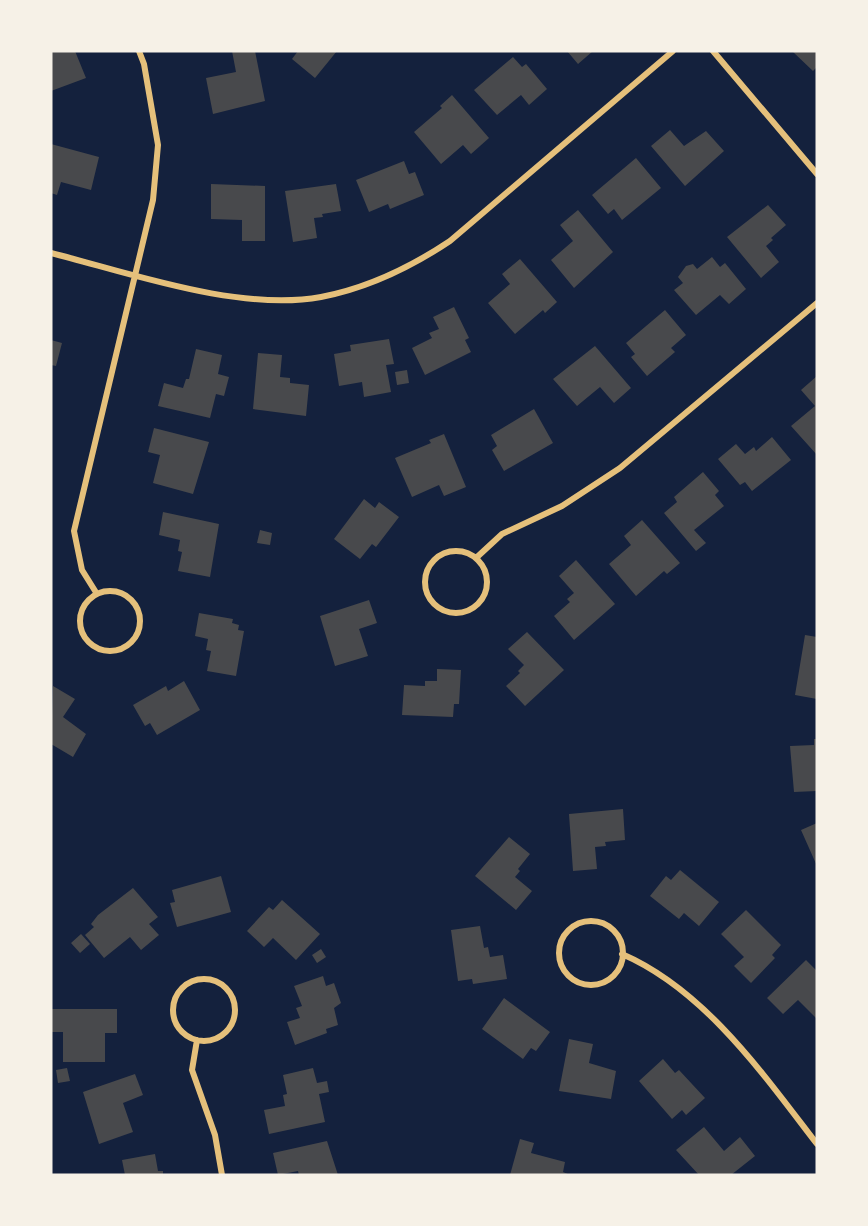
<svg xmlns="http://www.w3.org/2000/svg" width="868" height="1226" viewBox="0 0 868 1226" font-family="Mulish,sans-serif">
  <style>
    .building { fill: #48494c }
    .lines { fill: none; stroke-linecap: round; stroke-linejoin: round }
    .minor { stroke: #e5c07b; stroke-width: 6 }
  </style>
  <rect width="100%" height="100%" fill="#14213d"/>
  <path class="building" d="M51 51H75L86 78 51 91Z
    M232 51H255L265 101 213 114 206 78 236 72Z
    M298 51H337L315 78 292 59Z
    M567 51H593L578 64Z
    M792 51H817V67L813 71Z
    M513 57 522 67 526 64 547 89 529 105 521 95 497 115 474 90Z
    M452 95 489 138 471 154 463 145 441 164 414 132 442 108 440 106Z
    M670 130 684 146 706 131 724 151 685 186 651 146Z
    M51 144 99 157 91 190 61 182 57 195 51 193Z
    M636 158 661 188 622 220 614 209 608 214 592 195Z
    M404 161 409 174 415 172 424 195 390 209 388 204 369 212 356 180Z
    M211 184 265 186V241H242V220L211 219Z
    M336 184 341 211 322 214 323 217 314 218 317 238 293 242 285 191Z
    M768 205 786 225 771 238 773 240 766 246 779 262 761 278 727 237Z
    M578 210 613 252 574 288 551 260 573 241 560 225Z
    M712 257 720 267 725 263 746 289 729 304 720 295 696 315 674 290 683 283 678 277 686 266 693 264 697 269Z
    M520 259 557 302 545 313 543 310 515 334 488 303 510 284 502 274Z
    M454 307 469 338 465 340 471 352 425 375 412 348 432 338 429 333 439 329 433 317Z
    M665 310 686 335 671 348 675 352 647 376 631 357 635 354 626 343Z
    M389 339 394 364 386 365 391 392 364 397 362 382 339 386 334 354 351 351 350 345Z
    M51 340 62 343 56 366 51 365Z
    M595 346 631 388 614 403 600 387 577 406 553 379Z
    M196 349 222 355 218 374 229 377 224 396 216 394 210 418 158 406 164 383 183 388 186 379H189Z
    M258 353 282 355 280 377 290 378V383L309 385 306 416 253 409Z
    M407 370 409 383 397 385 395 372Z
    M817 376V455L791 426 815 406 801 390Z
    M534 409 553 443 504 471 492 450 497 446 491 435Z
    M154 428 209 442 193 494 153 483 160 455 148 452Z
    M444 434 466 487 444 496 439 485 412 497 395 458 431 443 429 440Z
    M772 437 791 460 752 491 745 482 740 485 718 459 736 444 745 454 754 447 756 451Z
    M703 472 719 491 715 495 724 506 694 530 706 543 696 551 664 513 677 502 674 497Z
    M364 499 375 508 379 502 399 517 376 547 372 544 360 559 334 539Z
    M163 512 219 524 210 577 178 571 182 552 178 551 180 540 159 535Z
    M642 520 680 563 667 574 664 571 636 596 609 564 631 545 624 536Z
    M260 530 272 533 270 545 257 543Z
    M576 560 615 604 574 640 554 616 570 602 567 599 574 593 559 576Z
    M369 600 377 623 359 629 368 656 335 666 320 616Z
    M199 613 233 619 232 623 239 625 238 630 244 631 236 676 207 671 211 651 206 650 208 639 195 636Z
    M527 632 564 670 525 706 506 686 520 673 518 671 524 665 508 649Z
    M805 635 817 637V699L795 695Z
    M437 669 461 670 459 704H454L453 717 402 715 404 685 425 686V681H437Z
    M184 681 200 710 157 735 150 723 145 726 133 705 166 686 168 691Z
    M53 686 75 699 63 717 86 734 73 757 51 744Z
    M814 739H817V791L794 792 790 746 814 745Z
    M623 809 625 840 605 842 606 846 595 847 597 869 573 871 569 814Z
    M817 823V866L801 830Z
    M509 837 530 854 518 869 520 871 515 877 532 891 516 910 475 876Z
    M680 870 719 902 699 926 684 913 679 919 650 896 666 876 671 880Z
    M221 876 231 912 177 927 170 903 175 902 172 890Z
    M133 888 158 917 149 924 159 935 141 950 130 937 104 958 85 935 94 927 91 924 98 915Z
    M282 900 320 934 296 960 273 938 264 947 247 931 269 907 273 910Z
    M746 910 781 945 772 955 775 958 751 983 734 966 744 957 721 934Z
    M480 926 484 948 488 947 490 957 503 955 507 979 473 984 472 979 458 981 451 930Z
    M81 934 90 944 80 953 71 943Z
    M321 949 326 957 317 963 312 955Z
    M806 960 817 971V1019L798 1000 783 1014 767 998Z
    M323 976 326 986 334 983 341 1003 334 1008 338 1025 326 1029 327 1033 295 1045 287 1022 300 1018 296 1008 302 1006 294 986Z
    M504 998 550 1032 536 1051 531 1048 523 1059 482 1029Z
    M51 1009H117V1033H105V1062H63V1032H51Z
    M569 1039 593 1044 589 1063 616 1071 611 1099 559 1091Z
    M663 1059 675 1073 679 1070 705 1098 686 1115 682 1110 672 1119 639 1081Z
    M67 1068 70 1081 58 1083 56 1070Z
    M313 1068 317 1083 327 1081 329 1092 319 1094 325 1122 269 1134 264 1110 285 1106 283 1095 287 1094 283 1075Z
    M135 1074 143 1095 123 1103 133 1132 99 1144 83 1092Z
    M704 1127 724 1151 740 1137 755 1156 731 1175H699L676 1150Z
    M520 1139 534 1143 531 1153 565 1162 563 1172 570 1175H510Z
    M327 1141 338 1175H299L298 1171 278 1175 273 1153Z
    M155 1154 158 1171H163V1175H125L122 1160Z"/>
  <g class="lines">
    <path class="minor" d="M713 51 817 174
      M51 253C130 273 239 312 321 297 368 288 411 267 450 241L673 51
      M425 582a31 31 0 1 1 62 0a31 31 0 1 1-62 0Z
      M476 558 502 534 562 506 620 468 817 303
      M80 621a30 30 0 1 1 60 0a30 30 0 1 1-60 0Z
      M97 594 82 570 74 531 153 200 158 145 144 64 139 51
      M559 953a32 32 0 1 1 64 0a32 32 0 1 1-64 0Z
      M622 954C705 990 763 1074 817 1144
      M173 1010a31 31 0 1 1 62 0a31 31 0 1 1-62 0Z
      M197 1040 192 1070 215 1135 222 1175"/>
  </g>
  <rect width="868" height="1226" fill="none" stroke="#f6f1e7" stroke-width="105"/>
</svg>
